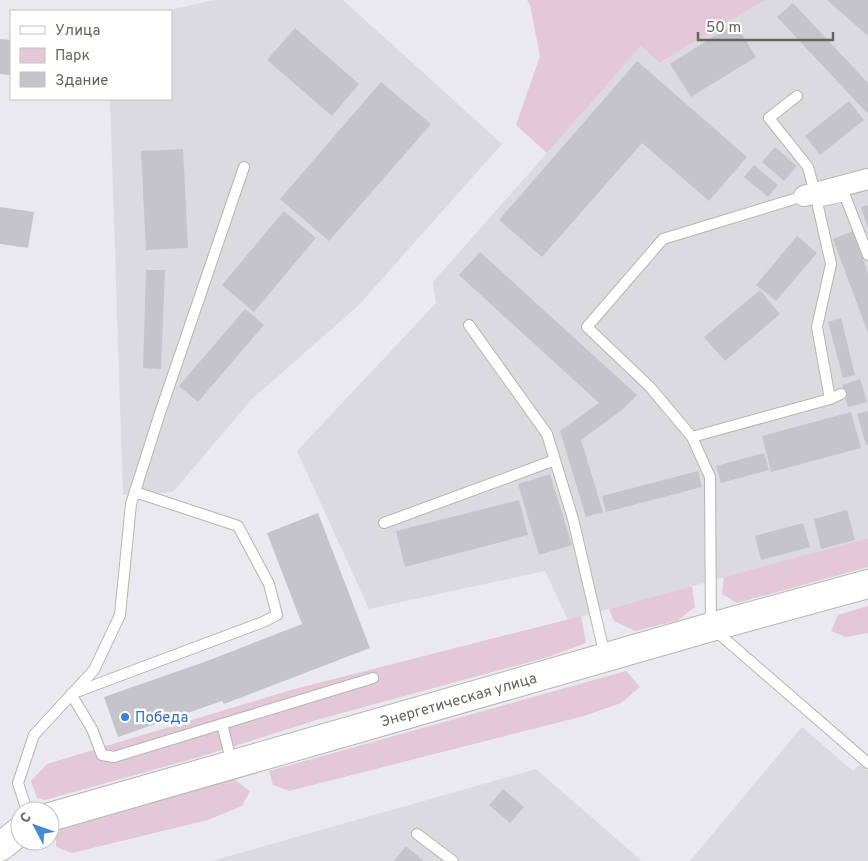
<svg xmlns="http://www.w3.org/2000/svg" width="868" height="861" viewBox="0 0 868 861" font-family="Overpass,sans-serif">
  <style>
    .industrial { fill: #dbdadf }
    .green { fill: #e3c9d7 }
    .building { fill: #c5c4cb }
    .lines { fill: none; stroke-linecap: round; stroke-linejoin: round }
    .lane-casing { stroke: #b5b6b1; stroke-width: 12 }
    .street-casing { stroke: #b5b6b1; stroke-width: 22 }
    .secondary-casing { stroke: #b6b6b0; stroke-width: 30 }
    .lane { stroke: #fff; stroke-width: 10 }
    .street { stroke: #fff; stroke-width: 20 }
    .secondary { stroke: #fff; stroke-width: 28 }
    .shop-dot { fill: #3f7fe0; stroke: #fff; stroke-width: 2 }
    .labels { text-anchor: middle; stroke-width: 5; stroke-linejoin: round; paint-order: stroke }
    .street-label { font-size: 15px; fill: #666660; stroke: #fff }
    .shop-label { font-size: 15px; fill: #366cbe; stroke: #fff; text-anchor: start }
  </style>
  <rect width="100%" height="100%" fill="#eae9f0"/>
  <path class="industrial" d="M214 0H343L502 144 358 306 251 400 173 492 123 495 110 99H171V11H166Z
    M765 0H868V538L568 620 545 571 369 609 297 451 436 303 433 282 641 46 659 63Z
    M802 727 853 771 868 757V861H690Z
    M536 769 642 861H212Z"/>
  <path class="green" d="M527 0H765L659 63 641 46 547 153 516 125 540 56 530 5Z
    M868 538V567L737 603 722 594 724 577Z
    M692 586 695 607 677 621 635 631 614 621 609 609Z
    M868 606V633L846 637 831 631 838 615Z
    M581 616 586 643 548 657 320 719 196 758 45 800 37 798 31 781 47 764 291 690Z
    M626 671 640 687 621 703 584 716 289 791 273 785 269 771Z
    M234 779 250 791 242 806 208 820 72 853 56 847V831Z"/>
  <path class="building" d="M827 0H868V36Z
    M793 3 868 83V114L777 17Z
    M735 23 756 57 691 97 670 64Z
    M295 28 359 84 332 116 267 60Z
    M0 39 11 40V75L0 74Z
    M637 61 747 157 709 201 642 143 542 257 499 220Z
    M381 82 431 124 329 241 280 199Z
    M849 101 864 120 820 155 805 136Z
    M775 147 797 166 784 181 762 162Z
    M183 149 188 248 146 250 141 151Z
    M754 165 778 185 768 197 744 177Z
    M868 205V229L861 207Z
    M0 207 34 212 28 248 0 244Z
    M284 211 316 238 254 312 222 285Z
    M853 231 868 273V333L833 239Z
    M797 236 817 253 776 301 756 285Z
    M480 252 637 395 622 410 581 440 603 512 586 517 560 431 599 403 459 275Z
    M146 270H165L161 369 143 368Z
    M760 290 780 314 725 361 704 337Z
    M245 309 264 325 198 402 179 386Z
    M841 318 855 375 843 378 828 322Z
    M860 379 867 402 848 407 842 385Z
    M868 411V445H866L857 414Z
    M851 412 861 448 771 472 762 436Z
    M764 453 769 470 721 483 716 466Z
    M698 471 702 487 606 512 602 496Z
    M550 474 572 545 539 555 518 484Z
    M519 500 528 535 405 567 396 531Z
    M847 510 855 540 821 549 814 519Z
    M318 513 370 648 224 704 222 701 118 737 104 697 207 661 302 624 267 533Z
    M803 523 810 547 761 560 755 536Z
    M503 789 524 807 510 823 489 805Z
    M406 846 424 861H394Z"/>
  <g class="lines">
    <g class="lane-casing">
      <path id="lane" d="M797 96 769 118 808 167 815 193 831 264 817 327 830 399
        M804 196 663 239 587 327 650 387 692 437 710 477 711 627 868 763
        M821 201 845 196 868 255
        M469 325 547 434 573 519 605 656
        M692 437 830 399 841 394
        M135 492 238 526 269 584 277 615 263 622 71 694 92 729 102 755 114 757 222 724
        M384 523 555 460
        M232 764 222 724 373 678
        M27 811 18 783 34 735 94 670 120 615 131 504 160 413 244 167
        M417 834 453 861"/>
    </g>
    <g class="street-casing">
      <path id="street" d="M804 196 868 179"/>
    </g>
    <g class="secondary-casing">
      <g id="secondary">
        <path id="s1" d="M50 817 711 627 868 584"/>
        <path d="M0 847 20 831"/>
      </g>
    </g>
    <use href="#lane" class="lane"/>
    <use href="#street" class="street"/>
    <use href="#secondary" class="secondary"/>
  </g>
  <circle class="shop-dot" cx="125" cy="717" r="5"/>
  <g class="labels">
    <g class="street-label">
      <text dy="5" stroke="none"><textPath href="#s1" startOffset="425">Энергетическая улица</textPath></text>
    </g>
    <g class="shop-label">
      <text x="135" y="722">Победа</text>
    </g>
  </g>
  <rect x="10" y="10" width="162" height="90" fill="#ffffff" stroke="#c2c2bf"/>
  <rect x="20" y="26" width="25" height="8" fill="#ffffff" stroke="#c2c2bf"/>
  <text x="55" y="35" font-size="15" fill="#666660">Улица</text>
  <rect x="20" y="48" width="25" height="15" fill="#e3c9d7" stroke="#c2c2bf"/>
  <text x="55" y="60" font-size="15" fill="#666660">Парк</text>
  <rect x="20" y="72" width="25" height="15" fill="#c5c4cb" stroke="#c2c2bf"/>
  <text x="55" y="85" font-size="15" fill="#666660">Здание</text>
  <g transform="translate(35 826) rotate(311)"><circle r="24" fill="#ffffff" stroke="#c2c2bf"/>
  <path d="M0-4L9 19L0 12L-9 19Z" fill="#4b88d4"/>
  <text y="-8" font-size="14" font-weight="bold" text-anchor="middle" fill="#666660">С</text>
  </g>
  <path d="M698 32v8h135v-8" fill="none" stroke="#666660" stroke-width="2.5"/>
  <text x="706" y="32" font-size="15" fill="#666660" stroke="#ffffff" stroke-width="4" paint-order="stroke">50 m</text>
</svg>
